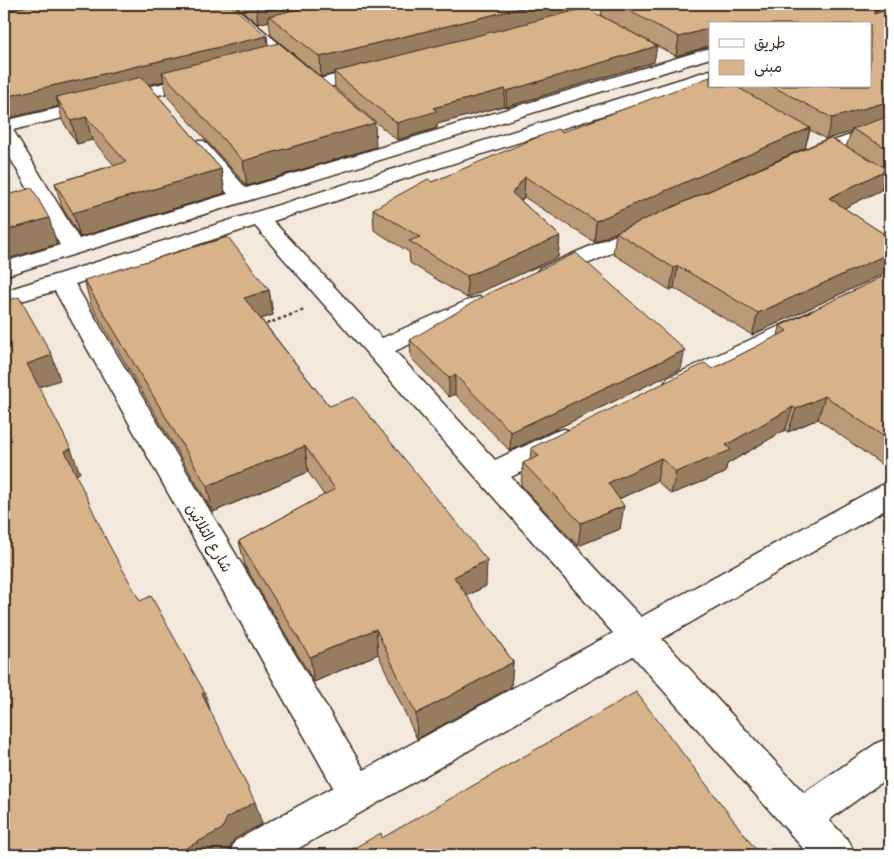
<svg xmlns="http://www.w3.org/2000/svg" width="894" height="859" viewBox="0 0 894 859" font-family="Dekko,'Playpen Sans Arabic',sans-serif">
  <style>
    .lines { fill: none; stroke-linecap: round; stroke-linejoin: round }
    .street-casing { stroke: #3b2a1e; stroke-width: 3 }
    .path { stroke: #3b2a1e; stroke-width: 2.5; stroke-dasharray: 3 3; stroke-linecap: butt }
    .street { fill: #fff; fill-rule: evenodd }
    .wall { fill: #ba9a77; stroke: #3b2a1e; fill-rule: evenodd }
    .shaded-wall { fill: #977d61; stroke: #3b2a1e }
    .building { fill: #d8b38a; stroke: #3b2a1e }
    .labels { text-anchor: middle; stroke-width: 5; stroke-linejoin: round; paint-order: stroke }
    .street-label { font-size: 15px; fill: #3b2a1e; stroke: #fff }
  </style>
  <rect width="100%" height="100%" fill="#f3e8dc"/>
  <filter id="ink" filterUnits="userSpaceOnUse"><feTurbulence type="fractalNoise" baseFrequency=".02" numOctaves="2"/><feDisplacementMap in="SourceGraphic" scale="10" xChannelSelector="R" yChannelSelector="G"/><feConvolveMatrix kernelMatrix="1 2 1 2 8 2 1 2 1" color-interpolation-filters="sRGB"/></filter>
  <g filter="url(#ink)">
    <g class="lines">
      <g class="street-casing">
        <path id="street" d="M214 4H231L305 65 308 69 305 73H293Z
          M556 4H575L615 25 617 28 609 33 603 31Z
          M710 48V58L4 276V262L60 245 4 147V121L202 74 208 75 211 79 208 83 13 130 79 239 228 194 190 149 187 145 190 141H204L246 188Z
          M370 66 376 67 379 71 376 75 317 90 311 89 308 85 311 81Z
          M710 70V81L273 221 382 338 471 299 479 297 487 299 491 304 487 309 395 351 495 460 554 432 564 429 574 432 578 439 574 446 511 477 641 617 880 486 890 483V507L662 639 804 793 877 743 890 738V776L829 820 849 841 855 855H809L633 656 287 855H229L235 841 333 787 55 291 4 306V291ZM255 226 613 633 364 770 75 284Z
          M890 121V133L813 161H799L796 157 799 153Z
          M852 158 890 177V191L883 189 845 168 842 164 845 160Z
          M648 221 656 223 659 228 656 233 556 278 548 280 540 278 536 273 540 268Z
          M812 311 821 314 824 319 821 324 686 390 677 393 668 390 664 384 668 378Z"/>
      </g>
      <path class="path" d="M261 326 304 310"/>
      <use href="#street" class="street"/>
    </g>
    <path class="wall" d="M4 4 267 36 268 46 376 147 247 186 166 95 164 81 148 84 221 169 225 193 80 237 62 207 55 183 114 165 92 140 77 144 62 120 59 106Z
      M234 4H570L569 12 654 62 506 107 504 106 437 124V128L397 140 335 88 334 74 321 77 271 35 269 21 258 24Z
      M574 4H594L584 6Z
      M602 4H890V175L887 173 881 190 844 208 890 238V272V271L752 335 674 288 670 290 613 254 616 232 826 139 810 130 805 148 594 242 524 197 521 201 560 236 558 257 467 298 410 263 409 252 374 230 373 209 432 182 562 132 710 86H870V24H710V48L709 46 676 56 601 16ZM851 132 846 147 830 138 840 135Z
      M890 273V469L889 470 818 419 788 432 785 430 727 464 725 473 671 494 657 481 619 499 620 529 578 546 521 485 523 463 530 460 531 448 712 369 778 336 780 326Z
      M84 280 269 290 273 315 261 319 329 406 486 586 467 596 513 662 511 687 417 739 378 654 314 682 245 566 239 541 324 495 308 472 213 512 91 305Z
      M410 340 681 369 510 451 455 394 449 397 411 358Z"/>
    <path class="shaded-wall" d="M4 4H70L4 17Z
      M263 4H345L269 16V21L258 24 256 5Z
      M537 4H570L569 14 334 72V74L321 77 320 57Z
      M584 4H594L584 6Z
      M804 4H854L798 24 803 6Z
      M867 4H890V14L861 23Z
      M710 28 709 46 676 56 679 37Z
      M267 36 269 55 162 72 164 81 61 105 56 97 59 106 4 119V97Z
      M657 46 654 62 506 107 507 91Z
      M505 89 504 106 437 124V128L397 140V123L433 108Z
      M890 101V120L852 129 851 132 826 139 832 118Z
      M86 117 92 140 77 144 71 121Z
      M375 123 376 147 247 186 243 161Z
      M810 128 805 148 594 242 596 221Z
      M221 169 225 193 80 237 73 213Z
      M888 169 881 190 822 219 829 198Z
      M525 177 524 197 511 214 512 193Z
      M49 218 57 244 4 260V231Z
      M560 236 558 257 467 298V276Z
      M890 253V271L752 335 758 313Z
      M678 266 674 288 670 290 674 268Z
      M269 290 273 315 248 323 244 298Z
      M685 350 681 369 510 451 511 432Z
      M52 355 60 380 36 388 27 364Z
      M455 375V394L449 397V378Z
      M825 396 818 419 788 432 796 409Z
      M793 407 785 430 727 464 725 473 671 494 676 472 726 445Z
      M305 446 308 472 213 512 207 486Z
      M71 449 80 473 74 476 65 451Z
      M661 458 657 481 604 506 608 483Z
      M624 506 620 529 578 546 581 523Z
      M487 560 486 586 454 602V577Z
      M376 629 378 654 314 682 310 657Z
      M513 662 511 687 417 739 416 714Z
      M205 693 212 716 202 694Z
      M255 802 262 824 234 839 229 850 220 855H173L227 818Z"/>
    <path class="building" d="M39 4H229L267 36 4 97V11Z
      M320 4H537L320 57 269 16Z
      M616 4H804L803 6 831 7 842 4H869H867V7H874V14L890 9V101L832 118 772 86H870V24H710V28L679 37Z
      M586 8 657 46 507 91 505 89 433 108 437 111 397 123 334 72Z
      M279 43 375 123 243 161 162 72Z
      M142 77 221 169 73 213 55 183 126 162 86 117 71 121 56 97Z
      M710 77V86H735L810 128 596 221 525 177 512 193 560 236 467 276 409 241 420 237 373 209 428 179 432 182 557 129 562 132Z
      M890 116V150L852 129Z
      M830 138 888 169 829 198 890 238V253L758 313 678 266 674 268 616 232Z
      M32 188 49 218 4 231V196Z
      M228 237 269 290 244 298 329 406 354 397 487 560 454 577 513 662 416 714 376 629 310 657 239 541 335 489 305 446 207 486 84 280Z
      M576 253 685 350 511 432 455 375 449 378 410 340 489 293Z
      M890 273V441L825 396 796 409 793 407 726 445 731 450 676 472 661 458 608 483 624 506 581 523 523 463 539 456 531 448 705 363 712 369 787 331 780 326Z
      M19 297 52 355 27 364 71 449 65 451 108 543 140 601 151 596 205 693 202 694 255 802 227 818 222 829 173 855H4V302Z
      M636 692 760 855H342L381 833 382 838Z"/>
  </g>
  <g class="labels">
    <g class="street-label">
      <text transform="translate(209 538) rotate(60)" y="5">شارع الثلاثين</text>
    </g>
  </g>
  <rect width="894" height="859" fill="none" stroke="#fff" stroke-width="20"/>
  <rect x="10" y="10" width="874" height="839" fill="none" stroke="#3b2a1e" stroke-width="2" filter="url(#ink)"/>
  <rect x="709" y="22" width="162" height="65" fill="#ffffff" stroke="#b1aaa5"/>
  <rect x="719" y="39" width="25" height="8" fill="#ffffff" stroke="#b1aaa5"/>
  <text x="754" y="48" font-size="15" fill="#3b2a1e">طريق</text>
  <rect x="719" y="60" width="25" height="15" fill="#d8b38a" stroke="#b1aaa5"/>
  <text x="754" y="72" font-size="15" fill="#3b2a1e">مبنى</text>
</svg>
